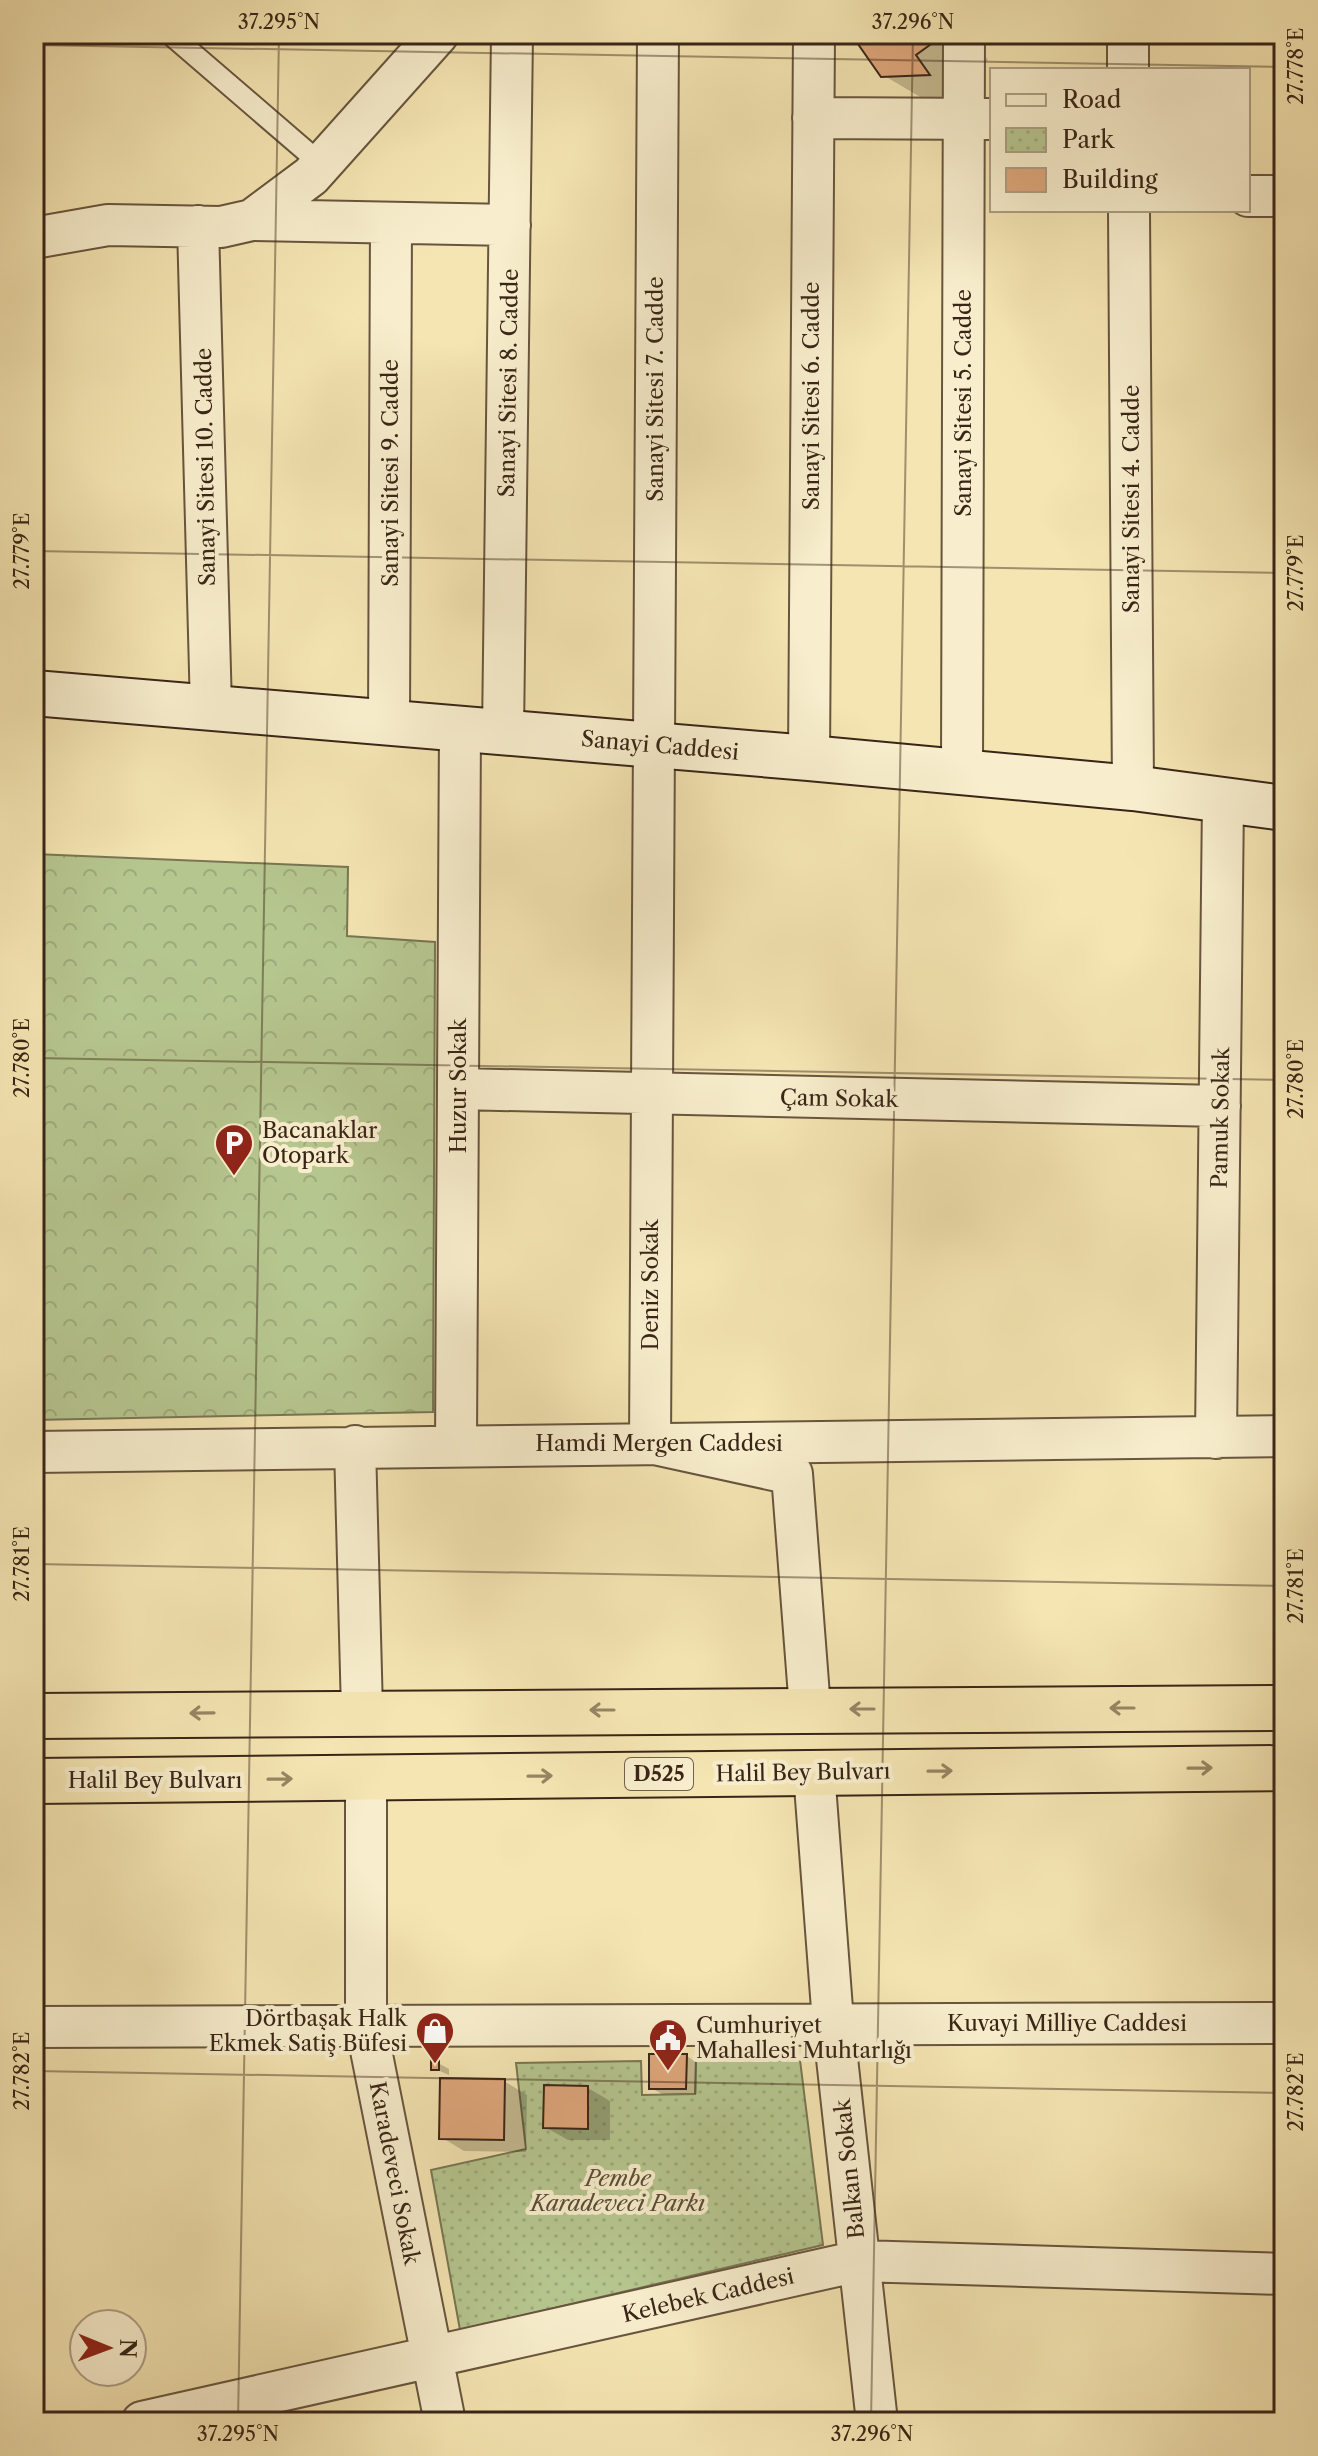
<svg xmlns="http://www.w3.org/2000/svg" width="1318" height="2456" viewBox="0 0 1318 2456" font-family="'Libre Caslon Text',serif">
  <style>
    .forest { fill: url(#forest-crowns); stroke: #787653; stroke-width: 2 }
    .park { fill: url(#park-dots); stroke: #787653; stroke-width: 2 }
    .shadow { fill: #0003 }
    .building { fill: #dea67b; stroke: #392517; stroke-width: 2 }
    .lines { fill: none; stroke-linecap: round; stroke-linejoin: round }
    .lane-casing { stroke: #68553e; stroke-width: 24 }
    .street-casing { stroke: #68553e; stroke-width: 44 }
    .secondary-casing { stroke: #392517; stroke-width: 48 }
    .highway-casing { stroke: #392517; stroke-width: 48 }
    .lane { stroke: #f8eecd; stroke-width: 20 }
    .street { stroke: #f8eecd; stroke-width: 40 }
    .secondary { stroke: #f8eecd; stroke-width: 44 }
    .highway { stroke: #f4e5b2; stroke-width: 44 }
    .oneway { stroke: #968564 }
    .ticks { fill: none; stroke: #392517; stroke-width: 2; stroke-opacity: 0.45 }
    .labels { text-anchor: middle; stroke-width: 8; stroke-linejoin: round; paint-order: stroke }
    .shield { fill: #f8eecd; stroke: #72614e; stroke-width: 2 }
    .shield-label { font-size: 20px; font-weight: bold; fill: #392517 }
    .street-label { font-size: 22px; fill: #392517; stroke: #f8eecd }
    .poi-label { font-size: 22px; fill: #392517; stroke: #f8eecd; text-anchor: start }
    .park-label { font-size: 22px; font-style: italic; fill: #584d35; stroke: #f8eecd }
    .neatline { fill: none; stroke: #392517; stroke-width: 3 }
    .ticks-label { font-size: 20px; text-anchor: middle; fill: #392517 }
  </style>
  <defs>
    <pattern id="forest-crowns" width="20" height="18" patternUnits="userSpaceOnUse" patternTransform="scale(2)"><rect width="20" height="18" fill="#b6c68f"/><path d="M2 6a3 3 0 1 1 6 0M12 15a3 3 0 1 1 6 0" fill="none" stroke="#9daa7b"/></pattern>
    <pattern id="park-dots" width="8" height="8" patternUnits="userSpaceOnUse" patternTransform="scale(2)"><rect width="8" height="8" fill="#b6c68f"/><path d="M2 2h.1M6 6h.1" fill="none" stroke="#9daa7b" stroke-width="1.8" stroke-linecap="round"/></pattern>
  </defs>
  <rect width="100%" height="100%" fill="#f4e5b2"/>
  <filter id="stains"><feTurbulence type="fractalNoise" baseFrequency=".0025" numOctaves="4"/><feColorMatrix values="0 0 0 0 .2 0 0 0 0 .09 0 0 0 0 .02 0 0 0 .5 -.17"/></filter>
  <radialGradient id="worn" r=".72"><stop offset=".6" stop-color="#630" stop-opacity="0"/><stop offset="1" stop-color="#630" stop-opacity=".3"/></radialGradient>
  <path class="forest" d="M34 854 348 867 347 936 435 942 433 1412 34 1420Z"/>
  <path class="park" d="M696 2059 800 2060 823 2245 460 2330 431 2170 526 2149 516 2063 641 2061 642 2095 695 2094Z"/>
  <path class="shadow" d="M853 34H969L988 60 958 80 971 99 927 101 883 75Z
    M687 2056 697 2063V2094H662L651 2088Z
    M438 2063 449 2069V2075L433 2068Z
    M504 2081 527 2095 526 2152 464 2151 441 2137Z
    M588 2088 610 2101V2140H568L545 2127Z"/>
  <path class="building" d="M851 34H945L916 55 930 75 881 77Z
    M649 2054H687L686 2089H649Z
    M431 2061H439V2070H431Z
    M440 2078 505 2079 504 2140 439 2139Z
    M544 2085 588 2086V2129L543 2128Z"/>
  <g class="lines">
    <g class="lane-casing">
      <path id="lane" d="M170 34 321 164"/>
    </g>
    <g class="street-casing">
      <path id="street" d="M658 34 650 1443 792 1474 810 1709
        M1128 34V70
        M813 118 992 119
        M1248 196H1284
        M1129 210 1133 788
        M252 220 510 225
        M198 226 211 708
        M34 238 108 225 221 227 252 220 311 176 438 34
        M389 723 391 223
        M503 732 512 34
        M809 758 814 34
        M962 773 964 34
        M458 1089 1220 1106
        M1216 1438 1223 799
        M456 1444 460 728
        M355 1446 362 1711
        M34 1452 1284 1436
        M814 1772 833 2022 877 2422
        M366 1778V2025L445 2422
        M34 2027 1284 2023
        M142 2422 859 2261 1284 2274"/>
    </g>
    <g class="secondary-casing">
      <path id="secondary" d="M34 693 809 758 1133 788 1284 808"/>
    </g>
    <g class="highway-casing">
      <path id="highway" d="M34 1716 1284 1708
        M34 1781 1284 1768"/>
    </g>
    <use href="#lane" class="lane"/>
    <use href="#street" class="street"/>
    <use href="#secondary" class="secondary"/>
    <use href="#highway" class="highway"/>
  </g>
  <defs><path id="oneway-shaft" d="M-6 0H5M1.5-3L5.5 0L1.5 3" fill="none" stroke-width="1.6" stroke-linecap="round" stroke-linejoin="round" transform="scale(2)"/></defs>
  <g class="oneway">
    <use href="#oneway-shaft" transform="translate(1122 1708) rotate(180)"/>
    <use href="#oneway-shaft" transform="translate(862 1709) rotate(180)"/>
    <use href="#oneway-shaft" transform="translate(602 1710) rotate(180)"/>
    <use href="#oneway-shaft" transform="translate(202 1713) rotate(179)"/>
    <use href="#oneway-shaft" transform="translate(1200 1768) rotate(-1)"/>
    <use href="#oneway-shaft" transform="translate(940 1771) rotate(-1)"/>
    <use href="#oneway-shaft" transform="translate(540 1776) rotate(-1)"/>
    <use href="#oneway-shaft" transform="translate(280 1779) rotate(-1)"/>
  </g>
  <path class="ticks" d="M34 45 1284 67M34 551 1284 573M34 1058 1284 1080M34 1564 1284 1586M34 2071 1284 2093M238 2422 279 34M871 2422 913 34"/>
  <defs>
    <g id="parking-pin" transform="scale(2)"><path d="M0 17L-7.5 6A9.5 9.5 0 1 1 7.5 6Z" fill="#8f2418" stroke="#f8eecd"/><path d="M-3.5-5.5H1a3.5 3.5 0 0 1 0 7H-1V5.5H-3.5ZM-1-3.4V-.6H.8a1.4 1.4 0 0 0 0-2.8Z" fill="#fff"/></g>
    <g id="shop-pin" transform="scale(2)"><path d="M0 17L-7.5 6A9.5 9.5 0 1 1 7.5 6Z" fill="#8f2418" stroke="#f8eecd"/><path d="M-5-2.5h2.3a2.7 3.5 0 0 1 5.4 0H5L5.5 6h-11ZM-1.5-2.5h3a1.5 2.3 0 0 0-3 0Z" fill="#fff"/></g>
    <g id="civic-pin" transform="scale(2)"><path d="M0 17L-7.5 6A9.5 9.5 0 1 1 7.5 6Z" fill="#8f2418" stroke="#f8eecd"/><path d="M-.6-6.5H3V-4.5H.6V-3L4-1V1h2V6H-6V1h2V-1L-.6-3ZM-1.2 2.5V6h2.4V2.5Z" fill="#fff"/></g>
  </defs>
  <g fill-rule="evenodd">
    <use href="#parking-pin" x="234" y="1143"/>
    <use href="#shop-pin" x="435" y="2031"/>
    <use href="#civic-pin" x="668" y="2038"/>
  </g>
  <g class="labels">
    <rect class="shield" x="625" y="1758" width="68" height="32" rx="6"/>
    <g class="shield-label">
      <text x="659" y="1781">D525</text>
    </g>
    <g class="street-label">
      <text transform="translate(508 383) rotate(-89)" y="8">Sanayi Sitesi 8. Cadde</text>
      <text transform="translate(655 389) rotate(-90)" y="8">Sanayi Sitesi 7. Cadde</text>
      <text transform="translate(811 396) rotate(-90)" y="8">Sanayi Sitesi 6. Cadde</text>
      <text transform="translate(963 403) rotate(-90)" y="8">Sanayi Sitesi 5. Cadde</text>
      <text transform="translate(205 467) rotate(-91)" y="8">Sanayi Sitesi 10. Cadde</text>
      <text transform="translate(390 473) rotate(-90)" y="8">Sanayi Sitesi 9. Cadde</text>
      <text transform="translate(1131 499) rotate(-90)" y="8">Sanayi Sitesi 4. Cadde</text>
      <text transform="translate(660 745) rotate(5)" y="8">Sanayi Caddesi</text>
      <text transform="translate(458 1086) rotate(-90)" y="8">Huzur Sokak</text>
      <text transform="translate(839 1098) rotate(1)" y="8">Çam Sokak</text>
      <text transform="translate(1220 1118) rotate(-89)" y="8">Pamuk Sokak</text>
      <text transform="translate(650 1285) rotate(-90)" y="8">Deniz Sokak</text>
      <text x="659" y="1451">Hamdi Mergen Caddesi</text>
      <text transform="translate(803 1772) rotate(-1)" y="8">Halil Bey Bulvarı</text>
      <text x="155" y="1788">Halil Bey Bulvarı</text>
      <text x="1067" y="2031">Kuvayi Milliye Caddesi</text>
      <text transform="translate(849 2169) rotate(-96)" y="8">Balkan Sokak</text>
      <text transform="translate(395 2173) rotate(79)" y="8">Karadeveci Sokak</text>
      <text transform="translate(708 2295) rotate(-13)" y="8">Kelebek Caddesi</text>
    </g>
    <g class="poi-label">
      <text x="262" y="1138">Bacanaklar<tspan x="262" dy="25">Otopark</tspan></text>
      <text x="407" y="2026" text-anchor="end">Dörtbaşak Halk<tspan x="407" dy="25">Ekmek Satiş Büfesi</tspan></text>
      <text x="696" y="2033">Cumhuriyet<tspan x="696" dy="25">Mahallesi Muhtarlığı</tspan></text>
    </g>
    <g class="park-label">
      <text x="618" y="2186">Pembe<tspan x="618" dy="25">Karadeveci Parkı</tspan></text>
    </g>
  </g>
  <rect width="1318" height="2456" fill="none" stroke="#f4e5b2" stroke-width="88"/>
  <rect x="990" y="68" width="260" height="144" fill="#f8eecd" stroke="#ac9e84" stroke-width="2"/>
  <rect x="1006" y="94" width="40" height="12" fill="#f8eecd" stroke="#ac9e84" stroke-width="2"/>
  <text x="1062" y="108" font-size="24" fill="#392517">Road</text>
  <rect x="1006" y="128" width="40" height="24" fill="url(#park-dots)" stroke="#ac9e84" stroke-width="2"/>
  <text x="1062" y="148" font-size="24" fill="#392517">Park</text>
  <rect x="1006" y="168" width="40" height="24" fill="#dea67b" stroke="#ac9e84" stroke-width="2"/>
  <text x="1062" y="188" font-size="24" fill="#392517">Building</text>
  <g transform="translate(108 2348) rotate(91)"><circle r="38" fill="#f8eecd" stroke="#ac9e84" stroke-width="2"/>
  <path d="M0-6L14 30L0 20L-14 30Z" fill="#8f2418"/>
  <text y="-12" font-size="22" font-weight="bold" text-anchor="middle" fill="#392517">N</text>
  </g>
  <rect x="44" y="44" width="1230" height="2368" class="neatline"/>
  <g class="ticks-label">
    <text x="279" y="29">37.295°N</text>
    <text x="913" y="29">37.296°N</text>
    <text transform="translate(1296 66) rotate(-90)" y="7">27.778°E</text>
    <text transform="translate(22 551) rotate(-90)" y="7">27.779°E</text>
    <text transform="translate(1296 573) rotate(-90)" y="7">27.779°E</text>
    <text transform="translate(22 1058) rotate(-90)" y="7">27.780°E</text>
    <text transform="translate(1296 1079) rotate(-90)" y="7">27.780°E</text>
    <text transform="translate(22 1564) rotate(-90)" y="7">27.781°E</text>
    <text transform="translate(1296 1586) rotate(-90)" y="7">27.781°E</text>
    <text transform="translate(22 2071) rotate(-90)" y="7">27.782°E</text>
    <text transform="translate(1296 2092) rotate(-90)" y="7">27.782°E</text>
    <text x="238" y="2441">37.295°N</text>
    <text x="872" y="2441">37.296°N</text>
  </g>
  <rect width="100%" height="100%" filter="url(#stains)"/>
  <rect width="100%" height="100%" fill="url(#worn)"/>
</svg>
